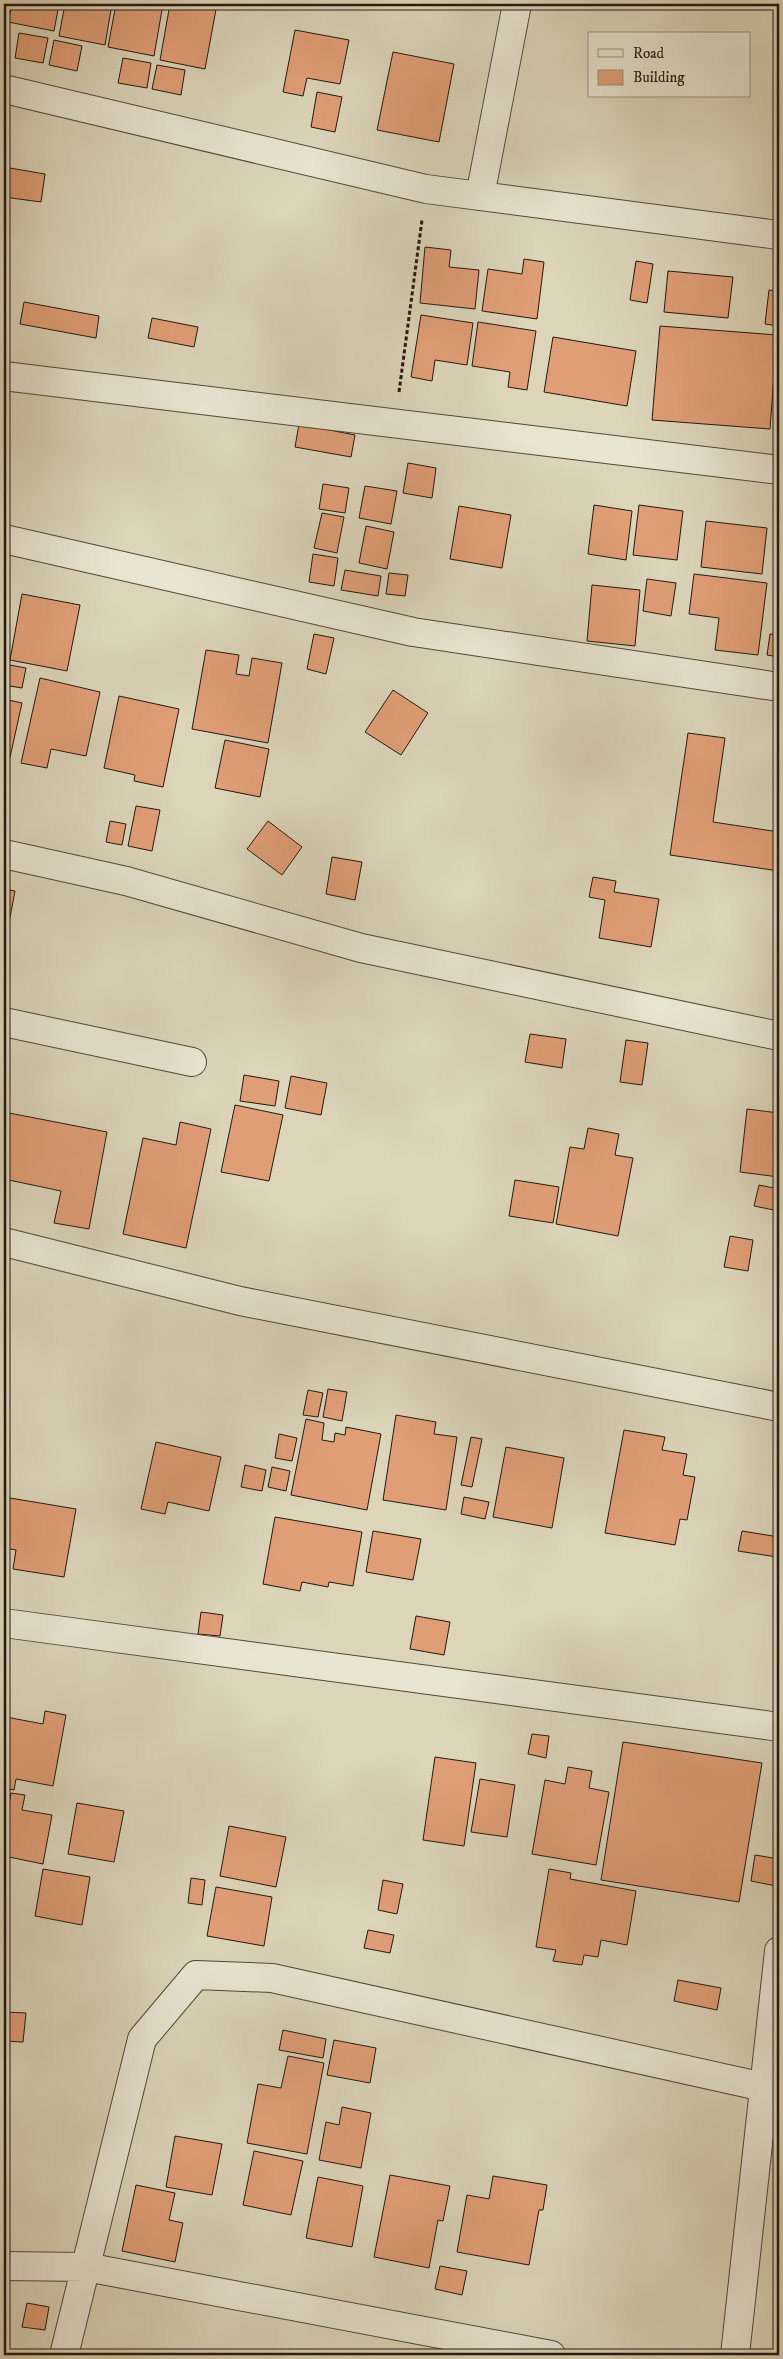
<svg xmlns="http://www.w3.org/2000/svg" width="783" height="2359" viewBox="0 0 783 2359" font-family="'IM FELL DW Pica',serif">
  <style>
    .building { fill: #e09e77; stroke: #221910 }
    .lines { fill: none; stroke-linecap: round; stroke-linejoin: round }
    .minor-casing { stroke: #50483a; stroke-width: 30 }
    .tertiary-casing { stroke: #50483a; stroke-width: 30 }
    .path { stroke: #221910; stroke-width: 3; stroke-dasharray: 4 2.5; stroke-linecap: butt }
    .minor { stroke: #e8e4d2; stroke-width: 28 }
    .tertiary { stroke: #e8e4d2; stroke-width: 28 }
  </style>
  <rect width="100%" height="100%" fill="#dcd5ba"/>
  <filter id="stains"><feTurbulence type="fractalNoise" baseFrequency=".004" numOctaves="4"/><feColorMatrix values="0 0 0 0 .2 0 0 0 0 .09 0 0 0 0 .02 0 0 0 .5 -.17"/></filter>
  <radialGradient id="worn" r=".72"><stop offset=".6" stop-color="#630" stop-opacity="0"/><stop offset="1" stop-color="#630" stop-opacity=".3"/></radialGradient>
  <path class="building" d="M12 4H59L54 31 8 22Z
    M65 4H112L105 45 59 36Z
    M116 4H163L154 56 108 47Z
    M170 4H217L205 69 160 60Z
    M295 30 349 40 340 84 307 78 303 96 283 92Z
    M19 33 48 38 43 63 15 58Z
    M54 40 82 46 77 71 49 65Z
    M393 52 454 64 439 142 377 130Z
    M123 58 151 63 147 88 118 83Z
    M157 65 185 70 181 95 152 89Z
    M317 92 342 97 335 132 311 127Z
    M4 167 45 174 41 202 4 197Z
    M425 247 451 250 449 267 479 270 475 309 420 303Z
    M524 259 544 262 537 319 482 311 488 269 522 274Z
    M636 261 653 264 647 303 630 300Z
    M668 271 733 277 728 318 664 312Z
    M769 290 779 291V326L765 324Z
    M24 302 99 316 96 338 20 324Z
    M421 315 473 323 467 365 435 360 432 381 411 377Z
    M152 318 198 327 194 347 148 338Z
    M478 322 536 331 527 390 508 387 510 372 472 366Z
    M660 326 777 335 770 429 652 420Z
    M553 337 636 351 627 406 544 392Z
    M299 424 355 435 351 457 295 447Z
    M408 463 436 468 432 498 403 493Z
    M323 484 349 488 345 513 319 509Z
    M365 486 397 491 391 524 359 518Z
    M594 505 632 511 626 560 588 554Z
    M639 505 683 511 677 560 633 555Z
    M459 506 511 515 502 568 450 559Z
    M322 513 344 517 337 553 314 548Z
    M706 521 767 528 762 574 701 567Z
    M366 526 394 532 387 569 359 563Z
    M313 554 338 558 334 586 309 582Z
    M345 570 381 576 378 596 341 590Z
    M389 573 408 575 405 596 386 594Z
    M694 574 767 583 758 655 715 650 719 618 689 614Z
    M647 579 676 583 671 616 643 611Z
    M592 585 640 590 635 646 587 641Z
    M779 591V629H777Z
    M22 594 80 605 67 671 10 660Z
    M314 634 334 638 326 674 307 669Z
    M770 634 779 635V657L767 655Z
    M206 650 239 655 236 674 249 676 252 658 282 663 268 743 192 729Z
    M4 664 26 668 22 688 4 685Z
    M40 678 100 692 86 756 51 749 47 768 21 763Z
    M393 690 428 713 401 755 365 732Z
    M119 696 179 709 163 787 134 781 135 775 104 768Z
    M4 699 22 703 9 762 4 760Z
    M688 733 725 738 713 822 779 832V871L670 855Z
    M225 740 269 749 260 797 215 788Z
    M136 806 160 810 152 851 128 846Z
    M110 821 126 824 122 845 106 842Z
    M268 821 302 847 282 875 247 849Z
    M332 857 362 862 355 900 326 894Z
    M593 877 616 881 614 892 659 899 651 947 599 938 605 900 589 897Z
    M4 889 15 891 4 949Z
    M530 1034 566 1039 562 1068 525 1062Z
    M626 1040 648 1043 642 1085 620 1082Z
    M244 1075 279 1081 275 1106 240 1101Z
    M291 1076 327 1083 321 1115 285 1108Z
    M235 1105 283 1115 269 1181 221 1172Z
    M747 1109 779 1113V1177L740 1172Z
    M9 1113 107 1132 89 1229 54 1223 61 1191 4 1179V1142Z
    M180 1122 211 1129 186 1248 123 1234 143 1138 176 1145Z
    M588 1128 619 1134 615 1155 633 1158 618 1236 556 1224 570 1147 584 1149Z
    M515 1180 559 1187 553 1223 509 1216Z
    M759 1185 779 1189V1211L754 1206Z
    M730 1236 753 1240 748 1271 724 1267Z
    M328 1389 347 1392 342 1421 323 1417Z
    M308 1390 323 1393 318 1417 303 1415Z
    M396 1415 436 1422 434 1434 457 1437 446 1510 383 1500Z
    M306 1419 324 1423 322 1440 334 1442 335 1433 345 1435 346 1427 381 1434 367 1510 291 1495Z
    M624 1430 665 1437 662 1450 687 1454 683 1475 695 1477 687 1520 680 1519 675 1545 605 1533Z
    M279 1434 297 1438 292 1461 275 1458Z
    M471 1437 482 1439 472 1487 461 1485Z
    M156 1442 221 1457 209 1511 168 1502 165 1514 141 1509Z
    M506 1447 564 1458 552 1528 493 1517Z
    M245 1465 266 1470 262 1491 241 1487Z
    M272 1467 290 1471 286 1491 268 1487Z
    M4 1497 76 1509 64 1577 13 1569 16 1550 4 1548Z
    M464 1497 489 1502 485 1519 461 1514Z
    M275 1517 362 1532 353 1586 329 1582 328 1587 302 1582 300 1591 263 1584Z
    M373 1531 421 1539 413 1580 366 1572Z
    M742 1531 779 1537 777 1557 738 1551Z
    M201 1612 223 1615 220 1636 198 1634Z
    M416 1616 450 1622 444 1655 410 1649Z
    M45 1711 66 1715 53 1786 16 1779 14 1790 4 1788 6 1717 43 1724Z
    M532 1734 549 1736 546 1758 528 1754Z
    M623 1742 762 1763 739 1902 601 1880Z
    M435 1757 476 1763 464 1846 423 1840Z
    M568 1767 592 1771 589 1788 609 1792 596 1865 532 1854 545 1780 565 1784Z
    M480 1779 515 1785 507 1837 471 1832Z
    M4 1791 9 1792 4 1819Z
    M11 1793 25 1795 22 1810 52 1815 43 1864 4 1856V1831Z
    M77 1803 124 1811 114 1862 68 1854Z
    M229 1826 286 1837 276 1887 220 1876Z
    M755 1855 779 1859 776 1886 751 1881Z
    M43 1869 90 1877 82 1925 35 1916Z
    M549 1869 571 1873 570 1879 636 1891 627 1945 601 1940 598 1957 584 1955 582 1965 553 1961 556 1950 536 1947Z
    M191 1878 205 1880 202 1905 188 1903Z
    M383 1880 403 1884 397 1914 378 1910Z
    M216 1887 272 1897 264 1946 207 1936Z
    M368 1930 394 1935 390 1953 364 1948Z
    M678 1980 721 1988 717 2010 674 2001Z
    M4 2012 26 2013 23 2042 4 2041Z
    M283 2030 326 2039 323 2058 279 2050Z
    M334 2040 376 2048 370 2083 327 2075Z
    M288 2056 324 2063 307 2154 247 2143 258 2084 281 2088Z
    M342 2107 371 2113 361 2168 319 2160 326 2122 339 2125Z
    M175 2136 222 2144 212 2195 166 2187Z
    M254 2151 303 2161 291 2215 243 2205Z
    M390 2175 450 2186 443 2221 438 2220 429 2268 374 2257Z
    M493 2176 547 2185 543 2210H539L529 2265 457 2252 467 2195 489 2199Z
    M318 2177 363 2186 352 2247 306 2238Z
    M136 2185 175 2193 169 2220 183 2223 175 2262 122 2251Z
    M440 2266 467 2271 462 2295 435 2289Z
    M27 2303 49 2307 45 2330 22 2327Z"/>
  <g class="lines">
    <g class="minor-casing">
      <path id="minor" d="M4 89 426 189 779 235
        M480 196 517 4
        M4 376 779 470
        M4 539 413 632 779 687
        M4 854 126 881 361 948 779 1036
        M4 1022 192 1062
        M4 1242 240 1301 779 1407
        M4 1623 779 1727
        M4 2266 86 2267 551 2355
        M64 2355 142 2039 196 1975 272 1978 764 2087"/>
    </g>
    <g class="tertiary-casing">
      <path id="tertiary" d="M735 2355 779 1951"/>
    </g>
    <path class="path" d="M399 392 422 220"/>
    <use href="#minor" class="minor"/>
    <use href="#tertiary" class="tertiary"/>
  </g>
  <rect width="783" height="2359" fill="none" stroke="#dcd5ba" stroke-width="20"/>
  <rect x="5" y="5" width="773" height="2349" fill="none" stroke="#221910" stroke-width="2.5"/>
  <rect x="10" y="10" width="763" height="2339" fill="none" stroke="#221910"/>
  <rect x="588" y="32" width="162" height="65" fill="#e8e4d2" stroke="#999384"/>
  <rect x="598" y="49" width="25" height="8" fill="#e8e4d2" stroke="#999384"/>
  <text x="633" y="58" font-size="15" fill="#221910">Road</text>
  <rect x="598" y="70" width="25" height="15" fill="#e09e77" stroke="#999384"/>
  <text x="633" y="82" font-size="15" fill="#221910">Building</text>
  <rect width="100%" height="100%" filter="url(#stains)"/>
  <rect width="100%" height="100%" fill="url(#worn)"/>
</svg>
